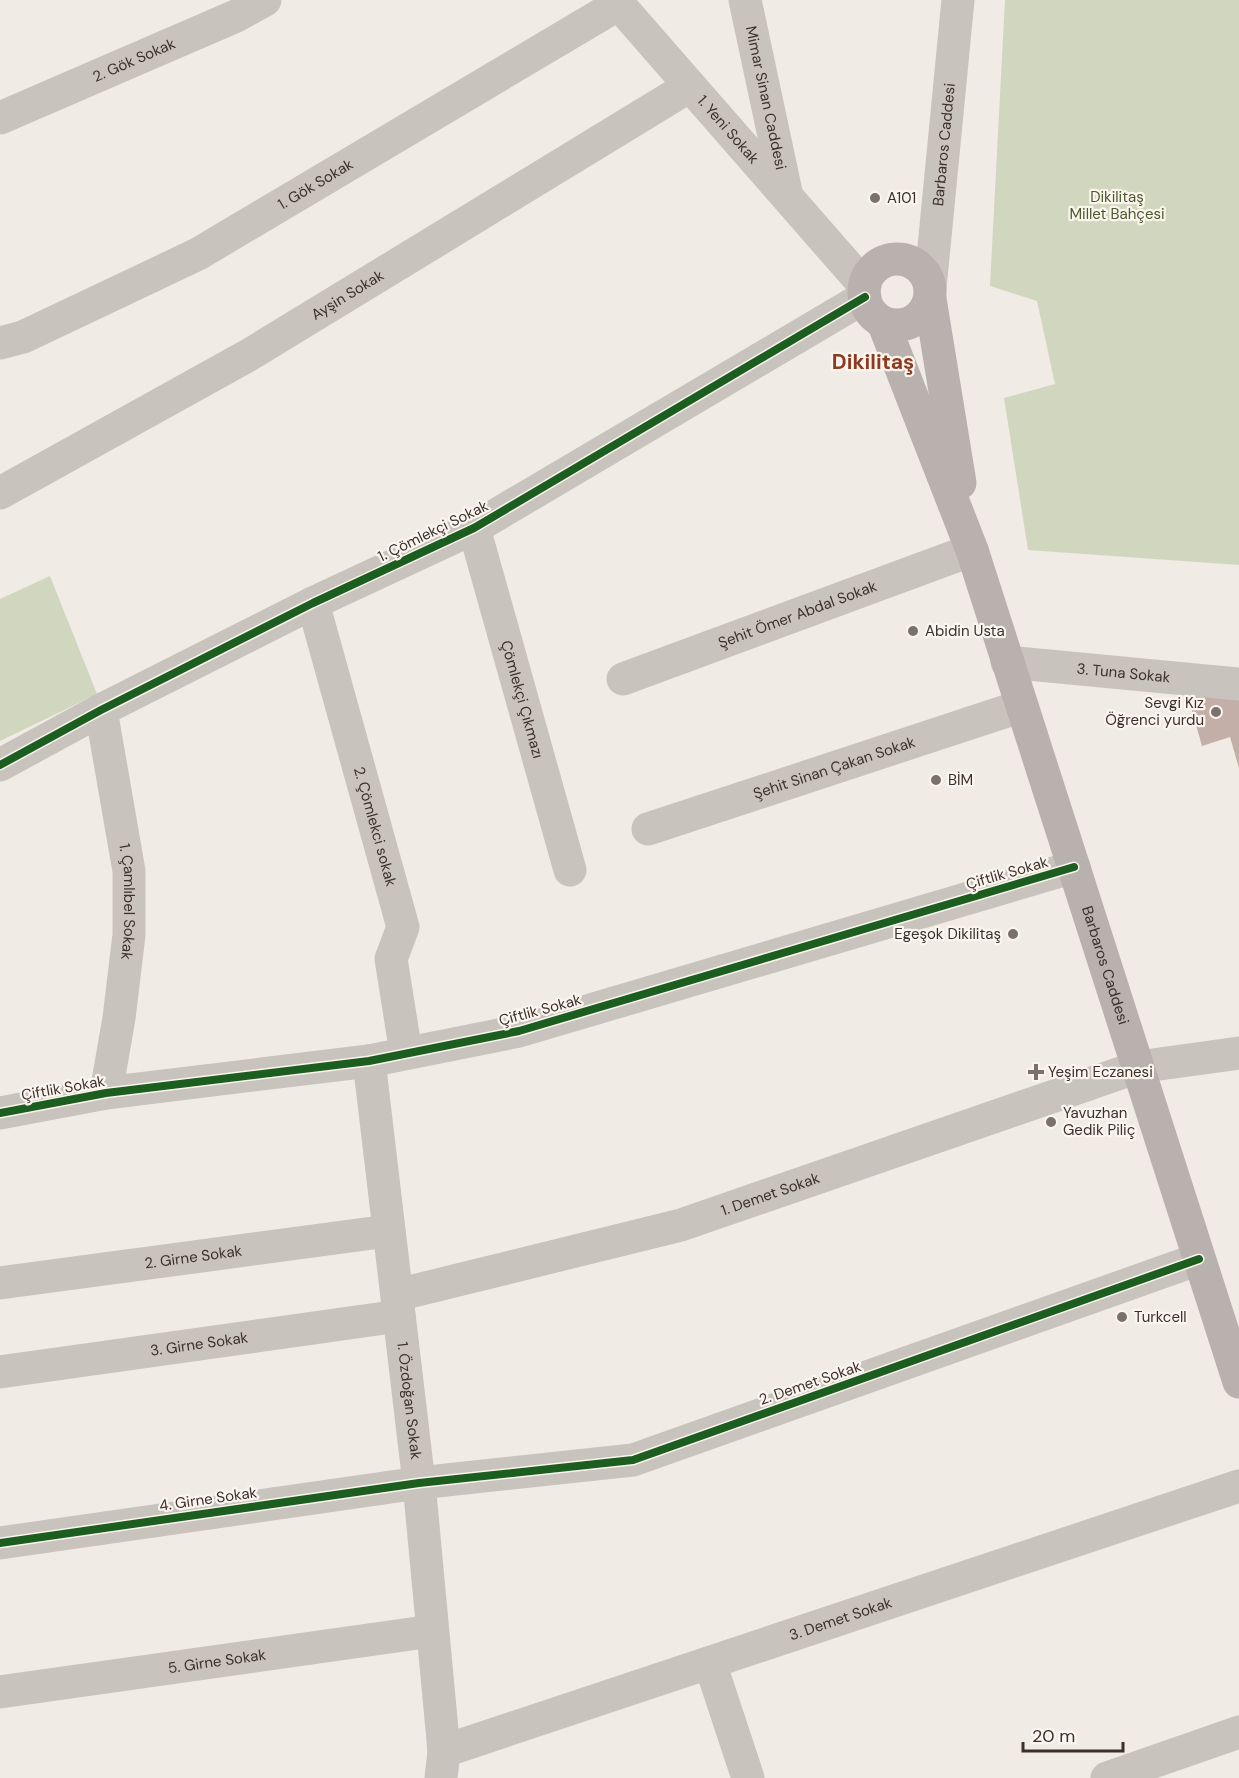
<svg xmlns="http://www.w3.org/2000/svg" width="1239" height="1778" viewBox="0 0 1239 1778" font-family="'DM Sans',sans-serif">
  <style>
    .green { fill: #d1d6bf }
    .building { fill: #c3afa7 }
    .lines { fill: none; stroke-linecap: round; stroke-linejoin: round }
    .minor { stroke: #c9c3be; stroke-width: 33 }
    .major { stroke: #b8b1ad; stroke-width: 33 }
    .cycleway-casing { stroke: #fbf5ee; stroke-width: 11 }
    .cycleway { stroke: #1b5e20; stroke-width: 8 }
    .poi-dot { fill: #7a716c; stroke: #fbf5ee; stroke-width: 2 }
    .labels { text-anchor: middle; stroke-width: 4.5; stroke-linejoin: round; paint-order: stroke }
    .street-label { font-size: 15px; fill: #3b302b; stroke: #fbf5ee }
    .park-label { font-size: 15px; fill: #4a5a2e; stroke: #fbf5ee }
    .poi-label { font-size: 15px; fill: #3b302b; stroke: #fbf5ee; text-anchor: start }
    .district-label { font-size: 21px; font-weight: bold; fill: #8c3b22; stroke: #fbf5ee }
  </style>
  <rect width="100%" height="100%" fill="#f0ebe5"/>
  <path class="green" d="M1005 0H1239V565L1028 550 1004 398 1055 384 1037 301 990 286Z
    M50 576 97 694 0 741V599Z"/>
  <path class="building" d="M1184 683 1239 688V768L1230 737 1202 746Z"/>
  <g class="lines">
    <g class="minor">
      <path id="s1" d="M615 0 865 286"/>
      <path id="s2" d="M745 0 786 192"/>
      <path id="s3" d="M0 118 236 16 265 0"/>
      <path id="s4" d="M930 288 958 0"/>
      <path id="s5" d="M0 343 23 337 198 254 619 4"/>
      <path id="s6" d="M0 493 249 355 690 86"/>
      <path id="s7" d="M474 528 570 870"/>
      <path id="s8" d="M313 603 403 927 391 959 406 1053"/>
      <path id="s9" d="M1007 662 1239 684"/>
      <path id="s10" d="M623 679 972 550"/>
      <path id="s11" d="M101 710 129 871V935L119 1018 106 1093"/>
      <path d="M0 765 101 710 313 603 474 528 865 297"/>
      <path id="s12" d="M648 829 1022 706"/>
      <path id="s13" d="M369 1061 419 1483 444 1751 441 1778"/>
      <path d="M0 1113 106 1093 369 1061 519 1031 1074 867"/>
      <path id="s14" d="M0 1283 388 1231"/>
      <path id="s15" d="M397 1295 681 1225 1138 1067 1239 1053"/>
      <path id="s16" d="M0 1372 399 1316"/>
      <path d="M0 1543 419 1483 633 1460 1199 1259"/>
      <path d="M710 1663 748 1778"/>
      <path id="s17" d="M0 1692 432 1631"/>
      <path id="s18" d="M444 1751 1239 1486"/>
      <path d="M1107 1778 1239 1732"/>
    </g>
    <g class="major">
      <circle cx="897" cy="292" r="33"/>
      <path d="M930 299 960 483"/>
      <path id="s19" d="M883 322 972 550 1239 1382"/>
    </g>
    <g class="cycleway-casing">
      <path id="cycleway" d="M0 765 101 710 313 603 474 528 865 297
        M0 1113 106 1093 369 1061 519 1031 1074 867
        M0 1543 419 1483 633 1460 1199 1259"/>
    </g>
    <use href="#cycleway" class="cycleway"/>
  </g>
  <g class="poi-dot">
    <circle cx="875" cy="198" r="6"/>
    <circle cx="913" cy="631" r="6"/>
    <circle cx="1216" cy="712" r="6"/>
    <circle cx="936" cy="780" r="6"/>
    <circle cx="1013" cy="934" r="6"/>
    <path d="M1033 1063h6v6h6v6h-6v6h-6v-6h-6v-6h6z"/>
    <circle cx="1051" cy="1122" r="6"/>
    <circle cx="1122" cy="1317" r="6"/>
  </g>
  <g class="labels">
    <g class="street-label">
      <text dy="5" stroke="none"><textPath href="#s3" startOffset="146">2. Gök Sokak</textPath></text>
      <text dy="5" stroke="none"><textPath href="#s2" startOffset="100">Mimar Sinan Caddesi</textPath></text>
      <text dy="5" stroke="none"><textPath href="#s1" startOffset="172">1. Yeni Sokak</textPath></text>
      <text dy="5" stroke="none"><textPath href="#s4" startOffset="144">Barbaros Caddesi</textPath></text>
      <text dy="5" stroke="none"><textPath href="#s5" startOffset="354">1. Gök Sokak</textPath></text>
      <text dy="5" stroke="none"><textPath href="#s6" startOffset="400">Ayşin Sokak</textPath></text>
      <text transform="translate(433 531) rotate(-26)" y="5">1. Çömlekçi Sokak</text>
      <text dy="5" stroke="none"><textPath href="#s10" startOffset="186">Şehit Ömer Abdal Sokak</textPath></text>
      <text dy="5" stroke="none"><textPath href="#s9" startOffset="117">3. Tuna Sokak</textPath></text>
      <text dy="5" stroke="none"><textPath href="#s7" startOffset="178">Çömlekçi Çıkmazı</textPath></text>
      <text dy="5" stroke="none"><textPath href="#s12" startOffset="196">Şehit Sinan Çakan Sokak</textPath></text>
      <text dy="5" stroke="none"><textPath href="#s8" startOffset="232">2. Çömlekci sokak</textPath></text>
      <text transform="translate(1007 873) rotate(-16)" y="5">Çiftlik Sokak</text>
      <text dy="5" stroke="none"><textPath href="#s11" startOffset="194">1. Çamlıbel Sokak</textPath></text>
      <text dy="5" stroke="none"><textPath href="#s19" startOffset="681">Barbaros Caddesi</textPath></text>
      <text transform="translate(540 1010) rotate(-15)" y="5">Çiftlik Sokak</text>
      <text transform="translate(63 1088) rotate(-10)" y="5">Çiftlik Sokak</text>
      <text dy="5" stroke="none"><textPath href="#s15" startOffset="387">1. Demet Sokak</textPath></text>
      <text dy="5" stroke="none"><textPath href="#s14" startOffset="195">2. Girne Sokak</textPath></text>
      <text dy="5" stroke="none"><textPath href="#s16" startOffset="201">3. Girne Sokak</textPath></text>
      <text transform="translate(810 1383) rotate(-19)" y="5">2. Demet Sokak</text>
      <text dy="5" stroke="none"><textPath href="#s13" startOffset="342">1. Özdoğan Sokak</textPath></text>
      <text transform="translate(208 1499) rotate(-8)" y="5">4. Girne Sokak</text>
      <text dy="5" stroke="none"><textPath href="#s18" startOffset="418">3. Demet Sokak</textPath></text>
      <text dy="5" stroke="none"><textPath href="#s17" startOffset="219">5. Girne Sokak</textPath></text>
    </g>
    <g class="park-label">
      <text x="1117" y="202">Dikilitaş<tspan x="1117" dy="17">Millet Bahçesi</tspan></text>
    </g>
    <g class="poi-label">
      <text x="887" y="203">A101</text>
      <text x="925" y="636">Abidin Usta</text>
      <text x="1204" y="708" text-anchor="end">Sevgi Kız<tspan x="1204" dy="17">Öğrenci yurdu</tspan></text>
      <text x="948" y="785">BİM</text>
      <text x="1001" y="939" text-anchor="end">Egeşok Dikilitaş</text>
      <text x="1048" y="1077">Yeşim Eczanesi</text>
      <text x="1063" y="1118">Yavuzhan<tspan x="1063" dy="17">Gedik Piliç</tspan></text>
      <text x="1134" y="1322">Turkcell</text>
    </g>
    <g class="district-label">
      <text x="873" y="369">Dikilitaş</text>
    </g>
  </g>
  <path d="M1023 1742v9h100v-9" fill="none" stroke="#3b302b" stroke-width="3"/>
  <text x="1032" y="1742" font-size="18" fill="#3b302b" stroke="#fbf5ee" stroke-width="4.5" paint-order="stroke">20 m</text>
</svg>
